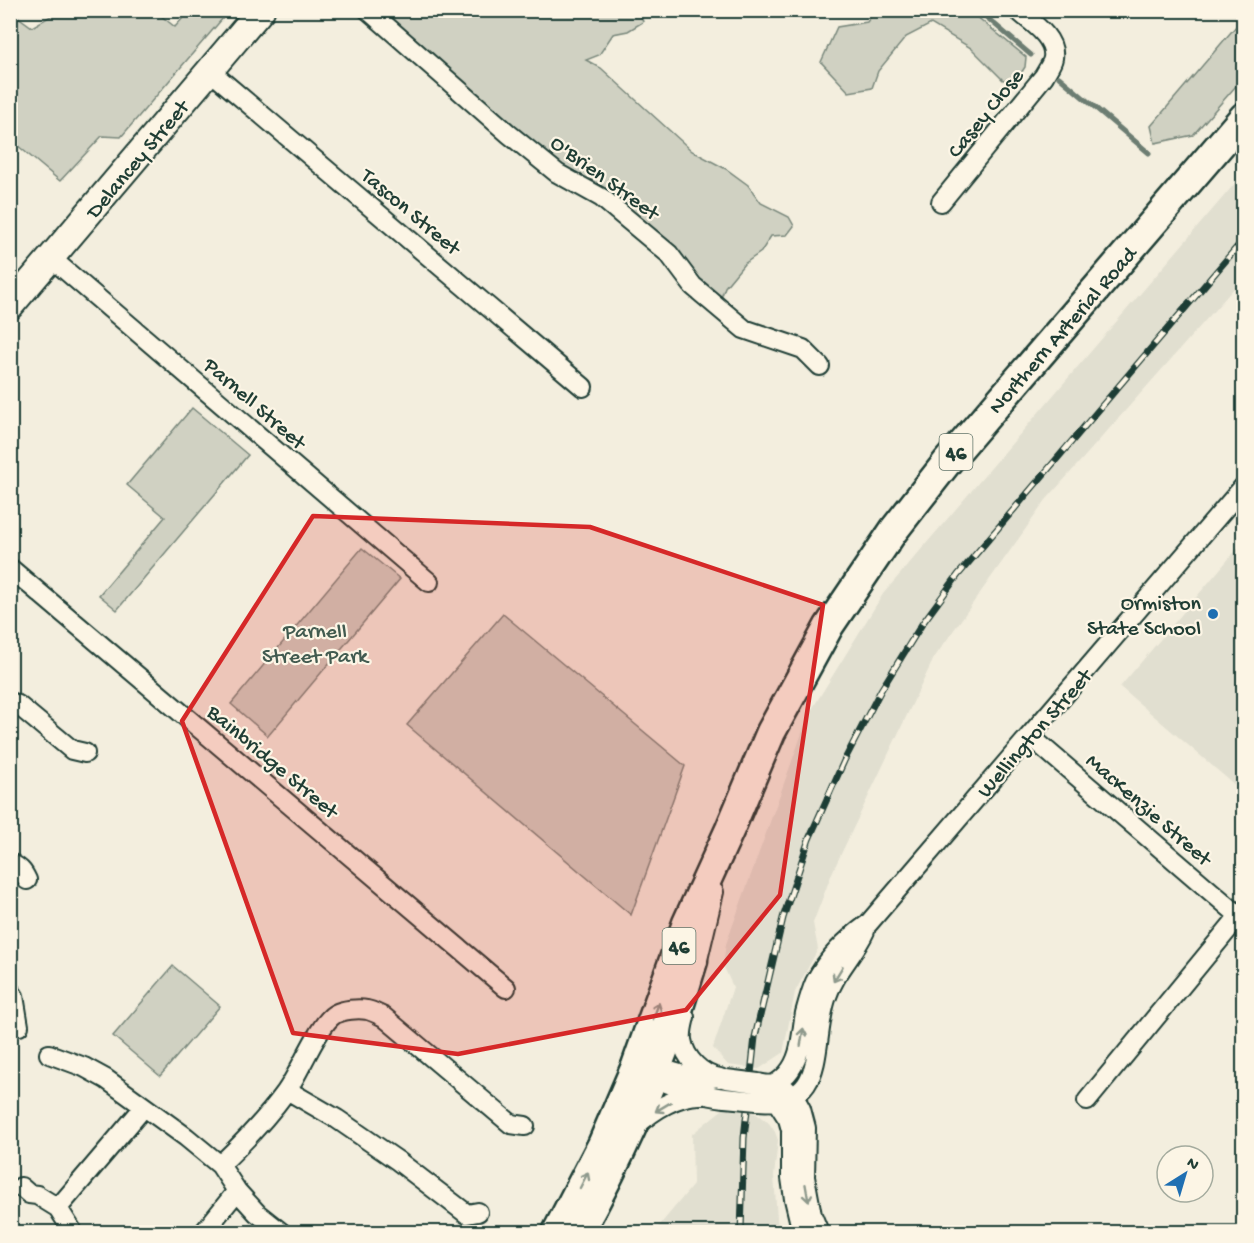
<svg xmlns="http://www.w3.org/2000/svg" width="1254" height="1243" viewBox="0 0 1254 1243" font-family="'Gochi Hand',sans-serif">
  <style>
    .built { fill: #e1dfd0 }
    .green { fill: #d0d1c2; stroke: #78877b; stroke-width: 1.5 }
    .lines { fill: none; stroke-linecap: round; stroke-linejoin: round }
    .stream { stroke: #6c7d72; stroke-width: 5 }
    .minor-casing { stroke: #1f3d34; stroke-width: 22 }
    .secondary-casing { stroke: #1f3d34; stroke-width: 30 }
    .primary-casing { stroke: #1f3d34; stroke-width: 33 }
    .minor { stroke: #fcf5e5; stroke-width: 18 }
    .secondary { stroke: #fcf5e5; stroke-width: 26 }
    .primary { stroke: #fcf5e5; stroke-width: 28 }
    .rail-casing { stroke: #1f3d34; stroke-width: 7 }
    .rail { stroke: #fcf5e5; stroke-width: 4.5; stroke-dasharray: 14; stroke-linecap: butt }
    .minor-bridge-casing { stroke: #1f3d34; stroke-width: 22; stroke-linecap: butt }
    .minor-bridge { stroke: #fcf5e5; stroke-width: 18 }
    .oneway { stroke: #8e998c }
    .marked { fill: #d62828; fill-opacity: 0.2; stroke: #d62828; stroke-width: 4.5; stroke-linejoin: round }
    .poi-dot { fill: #1f6fb2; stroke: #fcf5e5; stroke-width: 2 }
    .labels { text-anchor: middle; stroke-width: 4.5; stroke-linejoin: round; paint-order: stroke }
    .shield { fill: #fcf5e5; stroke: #617469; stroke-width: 1.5 }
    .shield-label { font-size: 21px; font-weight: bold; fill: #1f3d34 }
    .street-label { font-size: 22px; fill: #1f3d34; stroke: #fcf5e5 }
    .poi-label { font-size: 22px; fill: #1f3d34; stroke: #fcf5e5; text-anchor: end }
    .park-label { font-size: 22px; fill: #425b50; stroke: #fcf5e5 }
  </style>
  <rect width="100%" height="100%" fill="#f3eede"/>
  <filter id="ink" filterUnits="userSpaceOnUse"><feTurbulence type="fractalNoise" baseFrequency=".0167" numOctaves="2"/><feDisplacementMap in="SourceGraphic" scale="12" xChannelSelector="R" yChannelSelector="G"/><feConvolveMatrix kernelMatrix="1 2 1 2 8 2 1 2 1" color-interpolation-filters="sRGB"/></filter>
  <g filter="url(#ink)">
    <path class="built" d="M1243 174V278L1046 500 934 658 832 873 813 923 818 949 795 992 783 1053 759 1069 728 1065 713 1048 733 987 723 965 726 944 809 714 883 594Z
      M1243 542V792L1120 687Z
      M723 1109 755 1113 769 1123 775 1132 778 1140 774 1176 778 1232H654L693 1185 692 1134Z"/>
    <path class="green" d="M10 11 32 27 51 16 57 11H155L175 27 189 11H229L121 137 102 136 60 181 11 140Z
      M382 11H640L643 22 628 31 613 34 599 55 586 60 601 68 692 151 726 169 748 185 761 203 789 217 794 226 787 235 771 236 761 252 744 264 725 287 721 298 702 286 562 168Z
      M875 11H970L1026 57 1025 67 1018 78 1003 80 971 48 931 24 906 37 878 71 872 88 849 92 821 62 837 27 867 22Z
      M1243 18V78L1193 135 1155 143 1151 126Z
      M192 408 248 455 117 610 99 595 165 517 127 485Z
      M362 548 400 579 268 736 231 704Z
      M503 614 685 766 631 915 407 725Z
      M173 966 220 1006 160 1076 113 1036Z"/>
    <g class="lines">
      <path class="stream" d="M978 10 1031 55
        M1059 77 1149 153"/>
      <g class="minor-casing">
        <path id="minor" d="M368 10 509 134 557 173 602 198 669 254 693 286 744 329 803 349 820 366
          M210 71 583 387
          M941 202 1044 76C1047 70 1052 64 1053 58 1056 37 1031 22 1017 10
          M51 258 429 582
          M10 568 506 988
          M10 702 18 705 72 750 85 753
          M1030 736 1244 920
          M10 863C19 867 23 871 27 880
          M695 972 714 892
          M10 991 14 996 19 1026
          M685 1017C683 1025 681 1032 682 1040 685 1059 702 1075 720 1078
          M49 1054 84 1067 106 1079 186 1137 220 1165 237 1191 257 1213 281 1232
          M656 1069 666 1070 690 1077 713 1078
          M653 1078C676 1087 699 1095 725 1098
          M758 1083C764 1084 771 1086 776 1083 780 1081 784 1077 787 1074 802 1057 801 1034 805 1013 808 1002 811 991 815 982 828 957 846 940 868 924L1244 486
          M784 1087 795 1098 801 1109 806 1128 805 1177 812 1215 819 1232
          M287 1090 337 1119 398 1161 467 1214 478 1212
          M778 1090 777 1102 788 1119 791 1130V1178L794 1199 800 1224 805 1232
          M757 1101C829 1107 811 1046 826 999 834 973 854 955 865 931
          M1087 1101 1239 916
          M636 1126C653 1110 678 1094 703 1095
          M220 1165C244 1142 266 1119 285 1093 299 1075 318 1024 335 1014 343 1010 358 1008 367 1010 373 1011 379 1015 384 1017L511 1124 525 1126
          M21 1187 29 1194 37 1195 58 1208 73 1232
          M58 1208 144 1107
          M204 1232 237 1191"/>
      </g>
      <g class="secondary-casing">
        <path id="secondary" d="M10 306 261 10"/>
      </g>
      <g class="primary-casing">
        <path id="primary" d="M557 1232 602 1145 636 1066 687 923 730 829 771 732 829 626 894 530 948 461 1244 117
          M579 1232C615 1167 647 1098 672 1027 680 1006 686 983 693 961"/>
      </g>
      <use href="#minor" class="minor"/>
      <use href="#secondary" class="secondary"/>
      <use href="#primary" class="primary"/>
      <g class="rail-casing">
        <path id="rail" d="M741 1232 744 1138 755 1037 783 918 809 839 844 761 881 690 922 624 958 575 1244 239"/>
      </g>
      <use href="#rail" class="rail"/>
      <g class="minor-bridge-casing">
        <path id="minor-bridge" d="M726 1079 758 1083
          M725 1098 757 1101"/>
      </g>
      <use href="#minor-bridge" class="minor-bridge"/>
    </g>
    <defs><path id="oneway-shaft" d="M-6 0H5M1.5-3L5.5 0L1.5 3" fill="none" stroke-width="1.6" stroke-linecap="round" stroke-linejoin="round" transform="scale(1.5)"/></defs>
    <g class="oneway">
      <use href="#oneway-shaft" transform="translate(838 974) rotate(121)"/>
      <use href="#oneway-shaft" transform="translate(656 1011) rotate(-70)"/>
      <use href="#oneway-shaft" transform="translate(802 1037) rotate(-81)"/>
      <use href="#oneway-shaft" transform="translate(663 1107) rotate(149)"/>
      <use href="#oneway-shaft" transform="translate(584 1180) rotate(-63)"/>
      <use href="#oneway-shaft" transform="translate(807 1193) rotate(80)"/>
    </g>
  </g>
  <path class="marked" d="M313 516 590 527 823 605 780 895 686 1010 458 1054 293 1033 182 721Z"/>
  <circle class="poi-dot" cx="1213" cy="614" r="6"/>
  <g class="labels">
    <g class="shield">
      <rect x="939.5" y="434" width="33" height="36" rx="4.5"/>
      <rect x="662.5" y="928" width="33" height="36" rx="4.5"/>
    </g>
    <g class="shield-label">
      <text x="956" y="459">46</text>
      <text x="679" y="953">46</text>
    </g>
    <g class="street-label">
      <text transform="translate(984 112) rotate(-51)" y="8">Casey Close</text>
      <text transform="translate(136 158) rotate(-50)" y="8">Delancey Street</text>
      <text transform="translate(606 176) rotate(36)" y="8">O'Brien Street</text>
      <text transform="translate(412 210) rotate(40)" y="8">Tascon Street</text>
      <text transform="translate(1061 329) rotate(-49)" y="8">Northern Arterial Road</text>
      <text transform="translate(256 402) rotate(41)" y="8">Parnell Street</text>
      <text transform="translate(1033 732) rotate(-49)" y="8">Wellington Street</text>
      <text transform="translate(274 760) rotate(40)" y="8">Bainbridge Street</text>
      <text transform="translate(1150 808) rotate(41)" y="8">MacKenzie Street</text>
    </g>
    <g class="poi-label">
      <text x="1201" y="609">Ormiston<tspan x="1201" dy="25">State School</tspan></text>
    </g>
    <g class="park-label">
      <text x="315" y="637">Parnell<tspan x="315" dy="25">Street Park</tspan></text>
    </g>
  </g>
  <rect width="1254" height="1243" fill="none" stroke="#fcf5e5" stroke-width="36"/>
  <rect x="18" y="18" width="1218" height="1207" fill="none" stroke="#1f3d34" stroke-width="2" filter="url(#ink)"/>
  <g transform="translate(1185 1174) rotate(37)"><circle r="28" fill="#fcf5e5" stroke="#a4ab9e" stroke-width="1.5"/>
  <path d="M0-4.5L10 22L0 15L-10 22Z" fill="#1f6fb2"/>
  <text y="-9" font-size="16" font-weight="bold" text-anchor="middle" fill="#1f3d34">N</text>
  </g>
</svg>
